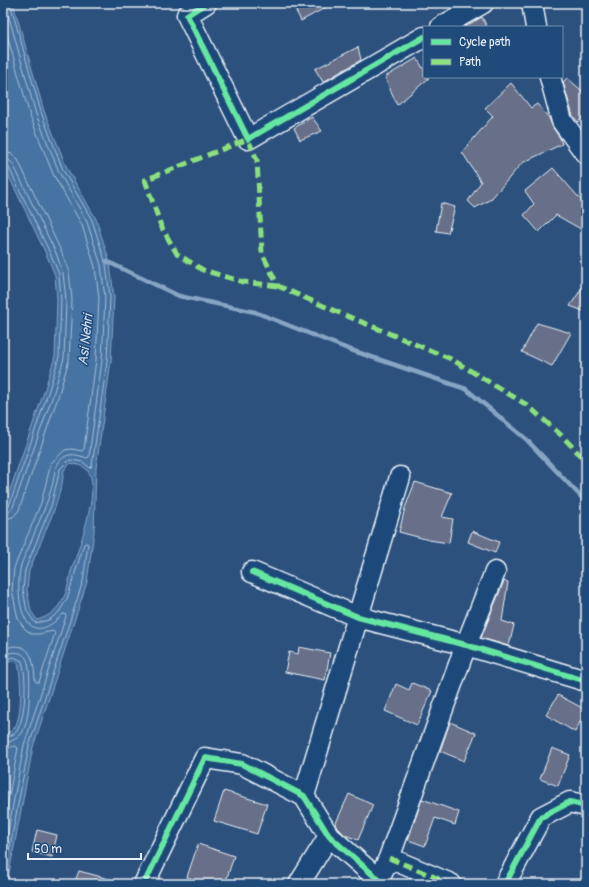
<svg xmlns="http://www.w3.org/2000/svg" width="589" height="887" viewBox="0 0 589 887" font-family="Pangolin,sans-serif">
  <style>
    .water { fill: #4773a2; stroke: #87a5c4; fill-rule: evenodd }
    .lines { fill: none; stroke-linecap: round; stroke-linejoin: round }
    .shore { stroke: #a8bfd6; stroke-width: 1 }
    .stream { stroke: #87a5c4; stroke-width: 4.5 }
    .building { fill: #676f89; stroke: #e8f1f8 }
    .minor-casing { stroke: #e8f1f8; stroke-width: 23 }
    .minor { stroke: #1f4a7a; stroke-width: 20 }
    .quiet { stroke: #8de07e; stroke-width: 5; stroke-dasharray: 10 5; stroke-linecap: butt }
    .cycleway-casing { stroke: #1f4a7a; stroke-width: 8 }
    .cycleway { stroke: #66e7a1; stroke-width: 6 }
    .labels { text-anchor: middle; stroke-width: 3; stroke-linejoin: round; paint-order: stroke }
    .water-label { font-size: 14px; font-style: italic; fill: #d0deeb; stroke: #1f4a7a }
  </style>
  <rect width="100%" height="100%" fill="#2d517d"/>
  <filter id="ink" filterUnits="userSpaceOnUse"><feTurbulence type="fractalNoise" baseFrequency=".025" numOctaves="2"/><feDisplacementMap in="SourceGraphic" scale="8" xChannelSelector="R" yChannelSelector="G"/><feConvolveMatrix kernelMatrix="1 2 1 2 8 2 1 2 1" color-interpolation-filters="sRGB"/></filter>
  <g filter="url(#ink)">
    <path class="water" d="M3 3H13L44 111 67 168 96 219 110 263 114 298 111 361 96 468 94 532 87 582 33 747 7 884H3V734C7 733 11 732 14 728 23 717 21 676 18 663L14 661 9 662 3 673V510L44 392 55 356 57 300 55 275 47 256 3 164ZM71 463C77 465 86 466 89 473 100 491 78 551 71 571 69 579 68 589 64 597 58 609 49 617 37 620L31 611 27 590 29 571 55 508 62 484 64 470Z"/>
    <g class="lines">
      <path class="shore" d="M3 21 30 116 53 174 82 225 95 267 99 298 96 360 84 449 82 451 72 449 65 450 51 463 41 503 14 568 12 590 18 619 25 629 32 634H39L53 631 55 633 39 682H37L35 681C34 660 31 638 3 649
        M3 152 12 154 18 160 61 251 69 272 72 300 69 360 58 397 19 510 13 517 3 520
        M3 158 9 160 13 164 56 253 63 273 66 300 64 358 53 395 13 507 9 512 3 514
        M3 163 6 164 8 166 51 255 59 274 61 300 59 357 48 393 9 506 6 508 3 509
        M3 656C10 651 23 650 27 660 32 672 30 722 22 733 17 739 10 743 3 743
        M3 664 7 659 14 657 22 661C27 676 26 714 18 729 16 734 9 737 3 738
        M3 749 15 746 18 748 3 828
        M3 859 24 745 66 616 65 614H63C25 654 15 601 20 570 21 562 26 554 29 547 37 525 48 504 53 482 55 471 55 462 66 456 72 453 81 456 87 458L89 457 102 360 105 298 101 265 87 222 59 172 36 114 5 3
        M3 884 29 746 83 581 88 544 86 543 84 544 67 599 59 612 49 620 35 623 27 611 23 590 25 570 51 506 60 469 68 461 71 460 83 462 90 468 92 466 107 361 110 298 106 264 92 220 63 170 41 112 10 3"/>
      <path class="stream" d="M106 261 179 296 255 312 348 349 466 389 526 439 586 502"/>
    </g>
    <path class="building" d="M292 3H334L301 21Z
      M482 17 487 27H464Z
      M358 47 361 60 323 82 315 69Z
      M417 58 424 70V77L429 78 397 105 385 77Z
      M567 78 586 94V114L578 122 573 116 563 82Z
      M511 83 531 108 537 104 549 118 553 128 560 138 562 144 522 163 491 199 475 208 468 201 481 182 462 152 493 116 485 108Z
      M312 117 322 131 300 140 294 128Z
      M553 168 581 200 586 196V232L556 215 539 232 524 215 534 204 525 191Z
      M441 203 455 207 448 233 436 231Z
      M586 282V312L570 306Z
      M537 323 571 333 552 366 522 352Z
      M415 482 452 493 442 517 453 519 449 543 429 540 399 532 405 508Z
      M472 531 499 542 495 553 468 542Z
      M504 581 508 582 502 621 514 625 509 646 481 638Z
      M299 647 330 653 325 680 285 672 289 652 298 654Z
      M412 683 432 691 417 725 385 711 396 684 409 690Z
      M558 695 586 710 575 732 546 715Z
      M450 722 476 733 464 761 440 751Z
      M552 748 570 755 558 786 540 779Z
      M224 791 267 804 257 834 214 821Z
      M349 794 373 805 358 840 345 835 335 825Z
      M422 799 459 812 455 825 435 818 425 846 408 840Z
      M37 830 57 835 52 857 32 852Z
      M198 844 234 856 225 884H207L187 877Z
      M79 871 113 880V884H74Z"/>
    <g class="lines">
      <g class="minor-casing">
        <path id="minor" d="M206 3 187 15 248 139 424 37
          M532 3 536 27
          M441 27 483 3
          M550 77 562 121 586 154
          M252 572 358 617 466 645 586 681
          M304 796 400 477
          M389 858 451 884
          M144 884 205 758 242 764 304 796 329 836 379 880
          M299 884 329 836
          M377 884 389 858 466 645 495 572
          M505 884 541 817 570 802 586 806"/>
      </g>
      <use href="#minor" class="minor"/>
      <path class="quiet" d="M278 286 243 282 203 270 177 254 161 226 145 180 248 139 257 160 262 253 278 286 335 311 451 359 527 405 561 435 586 461
        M389 858 451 884"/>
      <g class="cycleway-casing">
        <path id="cycleway" d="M206 3 187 15 248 139 424 37
          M252 572 358 617 466 645 586 681
          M144 884 205 758 242 764 304 796 329 836 379 880
          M505 884 541 817 570 802 586 806"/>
      </g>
      <use href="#cycleway" class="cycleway"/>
    </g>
  </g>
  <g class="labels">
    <g class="water-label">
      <text transform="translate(85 340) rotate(-84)" y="5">Asi Nehri</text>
    </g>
  </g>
  <rect width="589" height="887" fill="none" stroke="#1f4a7a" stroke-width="16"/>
  <rect x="8" y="8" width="573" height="871" fill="none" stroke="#e8f1f8" stroke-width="1.5" filter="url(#ink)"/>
  <rect x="423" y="26" width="140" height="52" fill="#1f4a7a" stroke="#6f8dac"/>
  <rect x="431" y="39" width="20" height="6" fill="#66e7a1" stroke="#6f8dac"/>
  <text x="459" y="46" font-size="12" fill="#e8f1f8">Cycle path</text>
  <rect x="431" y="59" width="20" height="6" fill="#8de07e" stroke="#6f8dac"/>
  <text x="459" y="66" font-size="12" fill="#e8f1f8">Path</text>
  <path d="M28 853v6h113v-6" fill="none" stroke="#e8f1f8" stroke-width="2"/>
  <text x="34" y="853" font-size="12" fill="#e8f1f8" stroke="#1f4a7a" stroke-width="3" paint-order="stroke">50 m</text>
</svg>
